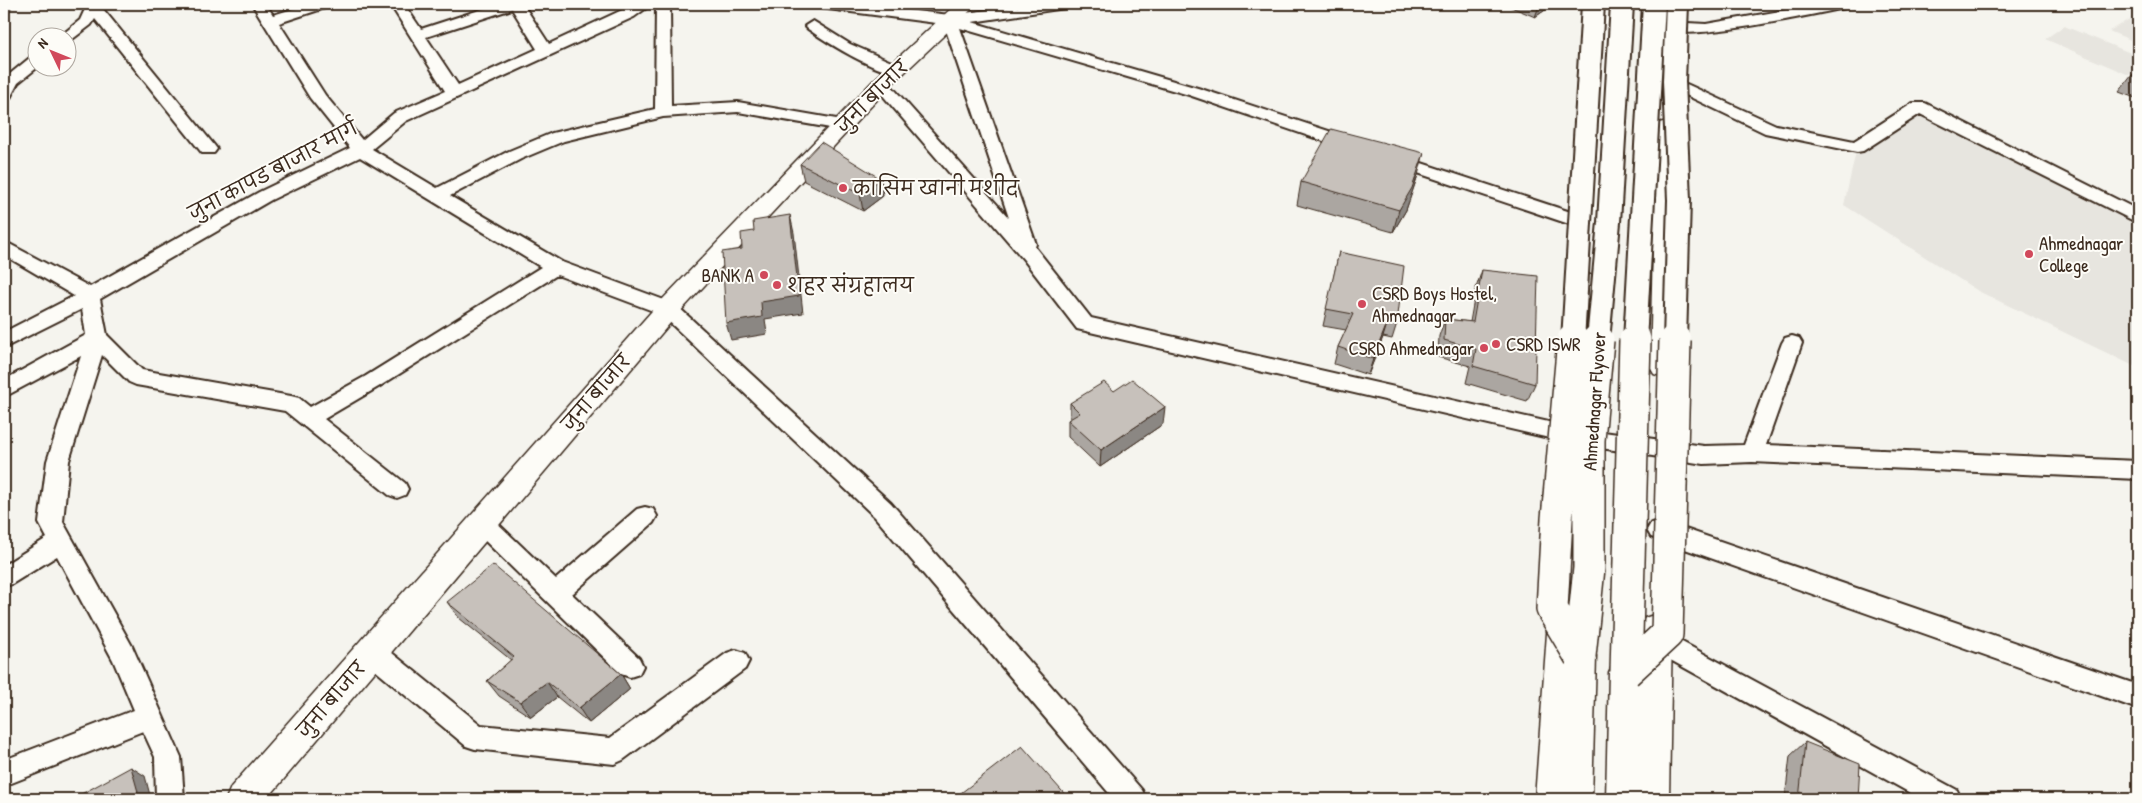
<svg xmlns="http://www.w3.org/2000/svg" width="2142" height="803" viewBox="0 0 2142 803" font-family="'Patrick Hand','Playpen Sans Deva',sans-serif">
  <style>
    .built { fill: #e7e5df }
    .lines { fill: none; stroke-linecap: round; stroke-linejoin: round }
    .street-casing { stroke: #3b2a1e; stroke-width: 4 }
    .secondary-casing { stroke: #3b2a1e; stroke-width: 3 }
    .highway-casing { stroke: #3b2a1e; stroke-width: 3 }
    .street { fill: #fdfcf7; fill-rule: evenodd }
    .secondary { fill: #fdfcf7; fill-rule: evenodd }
    .highway { fill: #fdfcf7; fill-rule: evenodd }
    .highway-bridge-far1-casing { stroke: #3b2a1e; stroke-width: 26; stroke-linecap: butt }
    .highway-bridge-casing { stroke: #3b2a1e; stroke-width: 34; stroke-linecap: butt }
    .highway-bridge-far1 { stroke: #fdfcf7; stroke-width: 22 }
    .highway-bridge { stroke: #fdfcf7; stroke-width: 31 }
    .wall { fill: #aba6a1; stroke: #3b2a1e }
    .shaded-wall { fill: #8b8783; stroke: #3b2a1e }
    .building { fill: #c7c1bb; stroke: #3b2a1e }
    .poi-dot { fill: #d1495b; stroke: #fdfcf7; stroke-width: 2 }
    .labels { text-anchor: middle; stroke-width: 4; stroke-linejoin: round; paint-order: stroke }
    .street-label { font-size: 19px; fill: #3b2a1e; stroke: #fdfcf7 }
    .poi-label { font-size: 19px; fill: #3b2a1e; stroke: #fdfcf7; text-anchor: start }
  </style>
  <rect width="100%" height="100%" fill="#f5f4ee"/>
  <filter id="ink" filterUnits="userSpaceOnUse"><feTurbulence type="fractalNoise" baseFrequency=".02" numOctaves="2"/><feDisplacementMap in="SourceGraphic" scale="10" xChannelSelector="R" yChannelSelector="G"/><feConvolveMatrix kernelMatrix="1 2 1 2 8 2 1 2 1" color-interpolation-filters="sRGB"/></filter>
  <g filter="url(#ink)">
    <path class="built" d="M2138 14V43L2109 31Z
      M2064 26 2138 56V69L2129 75 2045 39Z
      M1919 107 2138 217V368L1978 291 1844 205 1857 147Z"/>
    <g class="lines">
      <g class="street-casing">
        <path id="street" d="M4 4H12L10 7 4 8Z
          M84 4H99L214 145 217 149 214 153H202L95 19 91 25 70 41 68 42V38H58L80 20 86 7Z
          M252 4H266L273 15 309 4H330L328 7 279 23 325 95 362 140 394 113 445 91 390 4H404L421 29 498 4H523L549 44 635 4H652L634 17 406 121 372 149 437 188 509 151 552 133 655 109 656 4H670L671 106 738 102 848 121 850 125 848 129 842 130 738 112 663 117 564 141 521 159 450 196 562 262 675 304 891 503 1142 790 1146 799H1114L875 517 661 314 557 275 380 386 324 419 405 483 408 489 405 495 397 498 389 495 285 411 136 385 129 382 102 355 69 461 63 522 132 646 177 748 181 757 184 799H156L155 757 143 731 4 786V760L134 710 113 660 57 556 12 584 4 587V565L47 538 39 523 47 461 81 356 4 397V380L86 335 82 309 4 348V332L74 296 4 255V241L90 287 259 192 350 148 310 98ZM512 9 537 49 458 85 426 37ZM360 157 541 267 366 376 310 407 299 398 291 396 142 370 107 335 100 299 271 200Z
          M813 4H855L950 15 1034 4H1072L1070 7 1065 8 972 22 1201 89 1359 141 1362 145 1359 149H1347L1189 95 960 28 1036 244 1035 247 1091 318 1575 428 1704 446 1744 445 1782 343 1785 338 1792 336 1799 338 1802 343 1766 445 2138 461V479L1752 462 1704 464 1575 444 1077 329 1024 260 873 84 875 81H887L1009 218 944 24 820 8 815 7Z
          M1821 4H1852L1845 8C1819 13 1673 46 1660 27L1668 22 1706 24Z
          M813 21 850 44 903 67 905 70 903 73C883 78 825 41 808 29L805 26Z
          M38 54V67L18 83 10 98 4 100 5 78 32 56Z
          M1667 75 1776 125 1854 141 1913 103H1925L2138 210V223L1920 114 1863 151 1857 152 1765 133 1661 83 1659 80Z
          M1394 154 1598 221 1600 225 1598 229 1591 231 1584 229 1388 163 1385 159 1388 155Z
          M645 507 653 509 657 516 653 523 572 594 639 658 643 666 639 674 630 677 621 674 475 531 471 524 475 517 483 514 491 517 556 579 637 509Z
          M1659 520 2138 685V709L1651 537 1647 530 1651 523Z
          M1656 628 1957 790 1961 799H1921L1647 647 1644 639 1647 631Z
          M372 641 381 644 481 725 610 738 727 653 736 650 745 653 749 661 745 669 623 760 614 764 475 749 466 746 363 660 359 652 363 644Z"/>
      </g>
      <g class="secondary-casing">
        <path id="secondary" d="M956 4H977L888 88 677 315 267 799H226L231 787 659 303 874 80Z
          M1597 4H1617L1600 266 1597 272 1588 274 1579 272 1576 266Z
          M1667 121 1675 123 1678 128 1676 367 1672 374 1663 377 1654 374 1650 367 1656 128 1659 123Z
          M1564 605 1575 609 1580 619 1571 799H1535L1548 619 1553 609Z
          M1656 614 1667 618 1672 628 1669 799H1633L1640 628 1645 618Z"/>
      </g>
      <g class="highway-casing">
        <path id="highway" d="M1580 641 1592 646 1596 656 1592 799H1556L1564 656 1568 646Z
          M1626 657 1638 661 1643 672 1642 799H1606L1609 672 1614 661Z"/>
      </g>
      <use href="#street" class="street"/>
      <use href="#secondary" class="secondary"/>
      <use href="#highway" class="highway"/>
      <g class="highway-bridge-far1-casing">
        <path id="highway-bridge-far1" d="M1573 341 1593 4
          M1598 341 1609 222 1622 4
          M1635 341 1654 4
          M1675 341 1679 200 1674 81 1677 4"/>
      </g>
      <g class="highway-bridge-casing">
        <path id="highway-bridge" d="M1573 340 1557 519 1552 609 1580 656
          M1580 656 1589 568V440L1598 340
          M1626 672 1667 634 1675 340
          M1626 672 1635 340"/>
      </g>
      <use href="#highway-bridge-far1" class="highway-bridge-far1"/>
      <use href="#highway-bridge" class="highway-bridge"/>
    </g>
    <path class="wall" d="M1504 4H1554L1535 17Z
      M2138 71V99L2119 92 2132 75Z
      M800 164 881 179 883 196 863 211 804 181Z
      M1418 175 1406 210 1393 232 1297 205 1301 182Z
      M1339 252 1397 323 1392 339 1383 337 1368 375 1334 364 1338 347 1346 330 1323 326Z
      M1482 270 1535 384 1527 401 1466 383 1470 366 1438 357 1439 336 1445 319 1470 322 1476 288Z
      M1114 391 1163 424 1100 467 1068 437V420L1070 419V403Z
      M447 602 621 674 630 689 589 723 557 697 531 717 499 696 487 681 511 660 459 618Z
      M1805 742 1858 799H1785L1790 756Z"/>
    <path class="shaded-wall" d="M1542 4H1554L1535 17 1539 6Z
      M1424 153 1418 175 1406 210 1393 232 1399 210Z
      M881 179 883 196 863 211 860 194Z
      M790 215 794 233 803 313 765 319 767 334 731 340 726 323 761 302Z
      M1388 321 1383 337 1368 375 1373 359Z
      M1165 407 1163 424 1100 467 1101 450Z
      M621 674 630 689 589 723 579 708Z
      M547 682 557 697 531 717 520 702Z
      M131 767 145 776 151 799H126Z"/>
    <path class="building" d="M1534 4H1542L1539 6Z
      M2138 71V77L2132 75Z
      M1331 129 1424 153 1412 188 1399 210 1301 182Z
      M821 142 881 179 860 194 800 164Z
      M790 215 799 296 761 302 762 317 726 323 722 252 742 249 741 233 754 231 753 221Z
      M1339 252 1404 266 1397 323 1388 321 1373 359 1338 347 1353 314 1326 309Z
      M1482 270 1538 276 1535 384 1473 366 1476 349 1444 340 1445 319 1473 322Z
      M1132 379 1165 407 1101 450 1068 420 1080 413 1070 403 1104 382 1114 391Z
      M493 565 621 674 579 708 547 682 520 702 487 681 514 657 447 602Z
      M1805 742 1860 764 1858 799H1799Z
      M1022 746 1069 799H953Z
      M131 767 138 792 126 799H76V797Z"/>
  </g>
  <g class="poi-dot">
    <circle cx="843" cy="188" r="5"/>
    <circle cx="2029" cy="254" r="5"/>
    <circle cx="764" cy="275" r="5"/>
    <circle cx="777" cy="285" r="5"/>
    <circle cx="1362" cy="304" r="5"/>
    <circle cx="1496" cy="344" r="5"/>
    <circle cx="1484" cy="348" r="5"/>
  </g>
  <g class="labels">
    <g class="street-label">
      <text transform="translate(872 96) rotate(-45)" y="7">जुना बाजार</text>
      <text transform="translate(273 170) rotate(-28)" y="7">जुना कापड बाजार मार्ग</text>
      <text transform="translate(596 392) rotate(-49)" y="7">जुना बाजार</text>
      <text transform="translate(1594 401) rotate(-86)" y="7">Ahmednagar Flyover</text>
      <text transform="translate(331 699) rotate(-49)" y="7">जुना बाजार</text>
    </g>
    <g class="poi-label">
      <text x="853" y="195">कासिम खानी मशीद</text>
      <text x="2039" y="250">Ahmednagar<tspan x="2039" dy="22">College</tspan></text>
      <text x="754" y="282" text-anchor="end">BANK A</text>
      <text x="787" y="292">शहर संग्रहालय</text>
      <text x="1372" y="300">CSRD Boys Hostel,<tspan x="1372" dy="22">Ahmednagar</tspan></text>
      <text x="1506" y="351">CSRD ISWR</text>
      <text x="1474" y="355" text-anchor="end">CSRD Ahmednagar</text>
    </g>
  </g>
  <rect width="2142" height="803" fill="none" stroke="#fdfcf7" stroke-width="20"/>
  <rect x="10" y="10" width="2122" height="783" fill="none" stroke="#3b2a1e" stroke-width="2" filter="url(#ink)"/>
  <g transform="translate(52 52) rotate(313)"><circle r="24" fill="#fdfcf7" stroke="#afa8a0"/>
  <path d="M0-4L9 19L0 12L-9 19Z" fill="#d1495b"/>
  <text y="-8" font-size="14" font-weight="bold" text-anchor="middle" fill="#3b2a1e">N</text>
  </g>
</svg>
